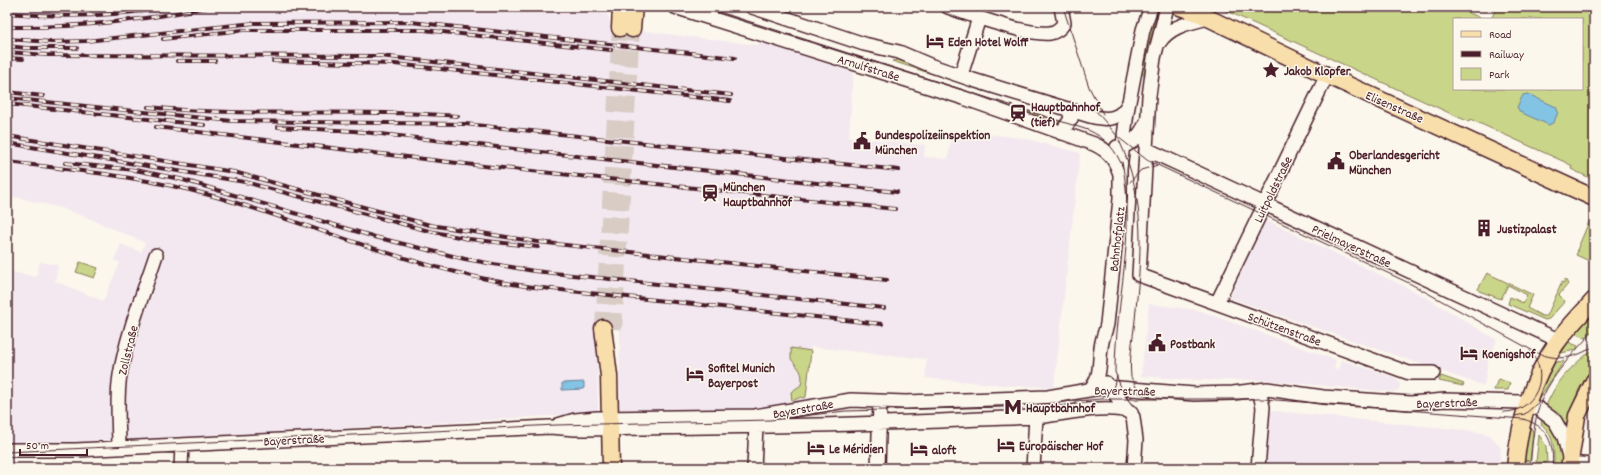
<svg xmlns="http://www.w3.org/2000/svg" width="1601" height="475" viewBox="0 0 1601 475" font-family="Dekko,sans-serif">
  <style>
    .built { fill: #f3e8ef }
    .green { fill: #c9d588; stroke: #8a7a5a }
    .water { fill: #83c4e4; stroke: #6c829a }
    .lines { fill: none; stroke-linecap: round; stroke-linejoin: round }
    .major-tunnel { stroke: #d8ccc5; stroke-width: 16; stroke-dasharray: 16 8; stroke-linecap: butt }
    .minor-casing { stroke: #4a1f2b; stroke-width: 16 }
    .major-casing { stroke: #4a1f2b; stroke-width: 19 }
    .minor { stroke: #fbf7ec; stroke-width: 13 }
    .major { stroke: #f8deab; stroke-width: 16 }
    .tram { stroke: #4a1f2b; stroke-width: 1 }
    .rail-casing { stroke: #4a1f2b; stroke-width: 4 }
    .rail { stroke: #fbf7ec; stroke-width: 2.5; stroke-dasharray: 8; stroke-linecap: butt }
    .labels { text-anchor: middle; stroke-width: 3; stroke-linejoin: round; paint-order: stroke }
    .poi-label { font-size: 13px; font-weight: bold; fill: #4a1f2b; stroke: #fbf7ec; text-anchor: start }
    .street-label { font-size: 13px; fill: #4a1f2b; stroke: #fbf7ec }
  </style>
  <rect width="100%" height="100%" fill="#fbf7ec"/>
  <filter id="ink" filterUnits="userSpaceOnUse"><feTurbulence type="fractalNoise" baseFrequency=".025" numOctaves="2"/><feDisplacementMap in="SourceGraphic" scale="8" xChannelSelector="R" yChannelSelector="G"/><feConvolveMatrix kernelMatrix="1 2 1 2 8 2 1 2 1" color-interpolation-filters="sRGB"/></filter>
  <g filter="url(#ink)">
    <path class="built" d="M7 7H583L605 12 609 17 610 27 758 45 759 42 853 72 849 137 925 145 924 157 948 159 952 130 1023 138 1080 153 1054 387 1015 386 925 378 927 359 811 347 806 405 772 412 619 414 620 330 597 327 598 413 242 435 7 445V271L36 277 40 262 58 265 55 281 103 301 120 263 114 260 121 244 141 252 145 243 93 220 61 208 7 195Z
      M1264 219 1422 295 1497 340 1488 361 1484 386 1230 298Z
      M1149 304 1198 310 1336 360 1334 369 1338 370 1341 360 1394 377 1400 383V387L1397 391 1390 392 1263 380H1189L1141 376Z
      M1264 410 1474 431 1490 435 1501 448 1499 468H1260Z"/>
    <path class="green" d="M1218 7H1456L1483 19H1454V89H1582V19H1491L1497 7H1594V180L1571 169 1572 166 1567 163 1470 119 1469 122Z
      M1153 14 1156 16 1149 45 1145 74H1138Z
      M898 60 955 78 968 80 966 85 892 61Z
      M1027 111 1067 124 1064 126 1025 115Z
      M1591 217 1594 218V263L1576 255 1578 251 1577 250Z
      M80 262 98 268 94 278 76 272Z
      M1487 273 1533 295 1527 308 1542 316H1547L1562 282 1564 283 1565 279 1568 284 1559 295 1565 301 1549 319 1545 320 1508 304 1510 297 1523 303 1527 295 1508 285 1501 299 1479 291 1478 289Z
      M1594 311V328L1586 338 1575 333Z
      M1568 342 1578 346 1576 350 1561 353Z
      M791 348 811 351 806 397 803 398 801 397 792 401 791 392 801 385C804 372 799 369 791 359Z
      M1591 351 1594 353V365L1579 389 1567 422 1563 424 1546 406C1555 383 1571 366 1591 351Z
      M1564 361 1538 400 1536 399 1555 362Z
      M1441 376 1464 384 1463 386 1439 381Z
      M1498 379 1510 383 1508 390H1494Z
      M1543 416 1556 429 1562 455V464H1554C1554 447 1554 435 1541 424Z
      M1528 427 1532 429 1533 432 1530 461 1523 460Z
      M1539 435 1546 446 1547 463 1536 462Z"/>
    <path class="water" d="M1528 94 1556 107 1558 112 1554 122 1549 125 1520 112 1517 107 1523 95Z
      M584 382V389L562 390V383Z"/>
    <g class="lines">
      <path class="major-tunnel" d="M603 328 620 28
        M614 329 632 29"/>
      <g class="minor-casing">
        <path id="minor" d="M675 7 964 98 1094 144C1109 151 1115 159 1120 174
          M752 7 864 44 899 52 932 66 973 80 1090 116C1106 120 1120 121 1128 104
          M948 7C970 15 1029 36 1050 33 1056 32 1061 28 1064 23L1061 7
          M1167 7 1154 58 1149 96 1139 275 1409 373H1433
          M1159 43C1170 26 1189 23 1208 18
          M961 75 979 18
          M1061 133 1071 119 1069 109
          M1117 147C1132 147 1141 134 1147 121
          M1146 149 1558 340
          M1217 303 1327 75
          M1106 383 1133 417 1136 440 1134 468
          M1090 389C1103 377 1098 358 1102 342 1103 336 1106 330 1107 324L1120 199V169L1127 112 1143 30 1151 7
          M558 425 575 420 597 418 755 416 851 400 906 402 1048 397 1106 387 1194 394 1233 393 1267 389 1323 397 1411 403 1445 400 1521 402 1539 409 1555 421 1564 437 1569 457
          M119 448C119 424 116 399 120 375 127 334 143 294 156 255
          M7 450H76L550 427 575 429C710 427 845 426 980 419 1001 418 1023 418 1044 416 1069 413 1107 404 1131 412
          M1580 464 1594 465
          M181 468 182 445
          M754 468 756 426
          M878 468 880 402
          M1033 468 1036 417
          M1258 468 1263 407 1259 390"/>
      </g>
      <g class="major-casing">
        <path id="major" d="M1180 7 1200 14 1322 73 1594 198
          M620 28 621 7
          M632 29 634 7
          M603 328 609 376 611 468
          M1515 468C1519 425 1531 380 1556 344 1567 328 1581 314 1594 300
          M1569 468 1577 416 1594 381"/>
      </g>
      <use href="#minor" class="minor"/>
      <use href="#major" class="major"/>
      <path class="tram" d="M704 7 1088 130C1106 138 1116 150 1123 168
        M1063 7 1089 87 1103 114
        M1096 111 1118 137 1147 160 1409 283 1537 353C1558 361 1575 359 1594 346
        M1119 140C1147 200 1141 255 1135 320 1133 338 1129 359 1131 377L1139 393 1151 397
        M1122 162C1137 232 1115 303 1115 372L1122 390 1135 400
        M1130 182 1141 170 1158 165
        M1100 399 1113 388 1117 376
        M1503 412C1535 413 1552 375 1530 351
        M1515 416 1525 414 1540 401
        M7 452 556 425 770 420 845 411 1004 407 1101 399H1263L1523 419C1548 426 1555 444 1552 468
        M1530 468C1532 447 1533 425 1540 404 1550 376 1574 353 1594 330"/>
      <g class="rail-casing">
        <path id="rail" d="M7 13C61 18 117 16 171 7
          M7 27C74 28 142 21 208 7
          M7 39 52 42 86 41 254 23 411 22 735 58
          M163 39 243 30H424L611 50
          M7 46 26 48H77
          M7 52 47 55 380 56 731 95
          M7 58 23 59
          M177 61H215
          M273 61 395 64 730 101
          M7 92 43 96
          M7 98 232 121 465 124 899 170
          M7 104 204 125
          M148 107C251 118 355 108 458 116
          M156 127 474 165 895 209
          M278 127 354 131 897 192
          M7 136 234 172 430 225 538 242 887 280
          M7 143 245 182 429 231 469 239 538 247
          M7 162C76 170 146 177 213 196 319 226 422 273 533 287L882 324
          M65 163 135 170 180 179 375 237 465 259 534 271 884 308"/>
      </g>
      <use href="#rail" class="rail"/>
    </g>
  </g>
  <defs>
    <g id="hotel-bare" transform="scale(1.38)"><path d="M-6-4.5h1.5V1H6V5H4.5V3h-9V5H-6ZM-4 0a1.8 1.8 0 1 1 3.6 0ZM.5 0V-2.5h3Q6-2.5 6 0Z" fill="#4a1f2b" stroke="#fbf7ec" stroke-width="2.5" paint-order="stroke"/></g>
    <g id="sight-bare" transform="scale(1.38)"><path d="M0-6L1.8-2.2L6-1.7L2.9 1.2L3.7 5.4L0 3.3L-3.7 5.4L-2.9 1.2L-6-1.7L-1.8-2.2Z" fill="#4a1f2b" stroke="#fbf7ec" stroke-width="2.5" paint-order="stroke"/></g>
    <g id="station-bare" transform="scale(1.38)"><path d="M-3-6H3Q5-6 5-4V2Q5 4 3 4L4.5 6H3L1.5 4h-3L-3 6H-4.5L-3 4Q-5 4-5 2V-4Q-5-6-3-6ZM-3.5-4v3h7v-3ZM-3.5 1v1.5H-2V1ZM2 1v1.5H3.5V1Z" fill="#4a1f2b" stroke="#fbf7ec" stroke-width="2.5" paint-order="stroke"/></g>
    <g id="civic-bare" transform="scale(1.38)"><path d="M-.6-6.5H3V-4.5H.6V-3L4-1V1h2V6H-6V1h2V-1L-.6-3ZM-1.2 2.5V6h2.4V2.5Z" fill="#4a1f2b" stroke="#fbf7ec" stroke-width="2.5" paint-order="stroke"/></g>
    <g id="building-bare" transform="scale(1.38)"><path d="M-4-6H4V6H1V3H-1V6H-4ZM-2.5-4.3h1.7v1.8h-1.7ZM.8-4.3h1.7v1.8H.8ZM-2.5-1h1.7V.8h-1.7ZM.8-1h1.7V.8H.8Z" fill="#4a1f2b" stroke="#fbf7ec" stroke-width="2.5" paint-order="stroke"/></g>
    <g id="metro-bare" transform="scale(1.38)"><path d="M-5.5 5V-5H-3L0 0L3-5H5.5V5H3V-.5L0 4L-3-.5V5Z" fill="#4a1f2b" stroke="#fbf7ec" stroke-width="2.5" paint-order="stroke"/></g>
  </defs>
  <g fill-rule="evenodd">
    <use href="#hotel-bare" x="935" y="41"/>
    <use href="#sight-bare" x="1271" y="70"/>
    <use href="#station-bare" x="1018" y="113"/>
    <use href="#civic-bare" x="862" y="141"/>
    <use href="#civic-bare" x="1336" y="161"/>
    <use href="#station-bare" x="710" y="193"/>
    <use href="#building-bare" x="1484" y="228"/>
    <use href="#civic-bare" x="1157" y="343"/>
    <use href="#hotel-bare" x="1469" y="353"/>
    <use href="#hotel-bare" x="695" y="374"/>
    <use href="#metro-bare" x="1013" y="407"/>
    <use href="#hotel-bare" x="1006" y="445"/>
    <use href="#hotel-bare" x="816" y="448"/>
    <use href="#hotel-bare" x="919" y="449"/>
  </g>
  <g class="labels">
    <g class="poi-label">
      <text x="948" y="46">Eden Hotel Wolff</text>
      <text x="1284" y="75">Jakob Klopfer</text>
      <text x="1031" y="111">Hauptbahnhof<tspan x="1031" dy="15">(tief)</tspan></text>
      <text x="875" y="139">Bundespolizeiinspektion<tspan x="875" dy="15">München</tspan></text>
      <text x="1349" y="159">Oberlandesgericht<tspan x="1349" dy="15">München</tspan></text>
      <text x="723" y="191">München<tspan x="723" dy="15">Hauptbahnhof</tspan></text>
      <text x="1497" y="233">Justizpalast</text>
      <text x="1170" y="348">Postbank</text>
      <text x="1482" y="358">Koenigshof</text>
      <text x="708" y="372">Sofitel Munich<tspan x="708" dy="15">Bayerpost</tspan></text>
      <text x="1026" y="412">Hauptbahnhof</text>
      <text x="1019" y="450">Europäischer Hof</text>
      <text x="829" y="453">Le Méridien</text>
      <text x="932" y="454">aloft</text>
    </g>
    <g class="street-label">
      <text transform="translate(869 67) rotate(17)" y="5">Arnulfstraße</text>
      <text transform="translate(1395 106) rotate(24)" y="5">Elisenstraße</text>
      <text transform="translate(1272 189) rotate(-64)" y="5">Luitpoldstraße</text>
      <text transform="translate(1116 239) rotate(-84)" y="5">Bahnhofplatz</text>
      <text transform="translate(1352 245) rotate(25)" y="5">Prielmayerstraße</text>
      <text transform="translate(1285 328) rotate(20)" y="5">Schützenstraße</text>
      <text transform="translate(127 350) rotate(-76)" y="5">Zollstraße</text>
      <text transform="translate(1125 390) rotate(1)" y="5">Bayerstraße</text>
      <text transform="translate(1447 402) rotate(-2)" y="5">Bayerstraße</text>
      <text transform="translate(803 408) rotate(-10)" y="5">Bayerstraße</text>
      <text transform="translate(294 439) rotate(-3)" y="5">Bayerstraße</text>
    </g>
  </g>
  <rect width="1601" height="475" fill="none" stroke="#fbf7ec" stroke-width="24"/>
  <rect x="12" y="12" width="1577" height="451" fill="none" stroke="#4a1f2b" stroke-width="1.5" filter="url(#ink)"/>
  <rect x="1453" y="18" width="130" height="72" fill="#fbf7ec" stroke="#b4a19f"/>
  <rect x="1461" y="31" width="20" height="6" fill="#f8deab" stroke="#b4a19f"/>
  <text x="1489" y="38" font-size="12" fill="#4a1f2b">Road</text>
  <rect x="1461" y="51" width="20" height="6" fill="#4a1f2b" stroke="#b4a19f"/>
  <text x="1489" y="58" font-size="12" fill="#4a1f2b">Railway</text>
  <rect x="1461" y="68" width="20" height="12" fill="#c9d588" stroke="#b4a19f"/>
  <text x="1489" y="78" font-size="12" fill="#4a1f2b">Park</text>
  <path d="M20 449v6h67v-6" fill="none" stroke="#4a1f2b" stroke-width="2"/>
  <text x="26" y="449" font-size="12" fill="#4a1f2b" stroke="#fbf7ec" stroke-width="3" paint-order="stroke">50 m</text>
</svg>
